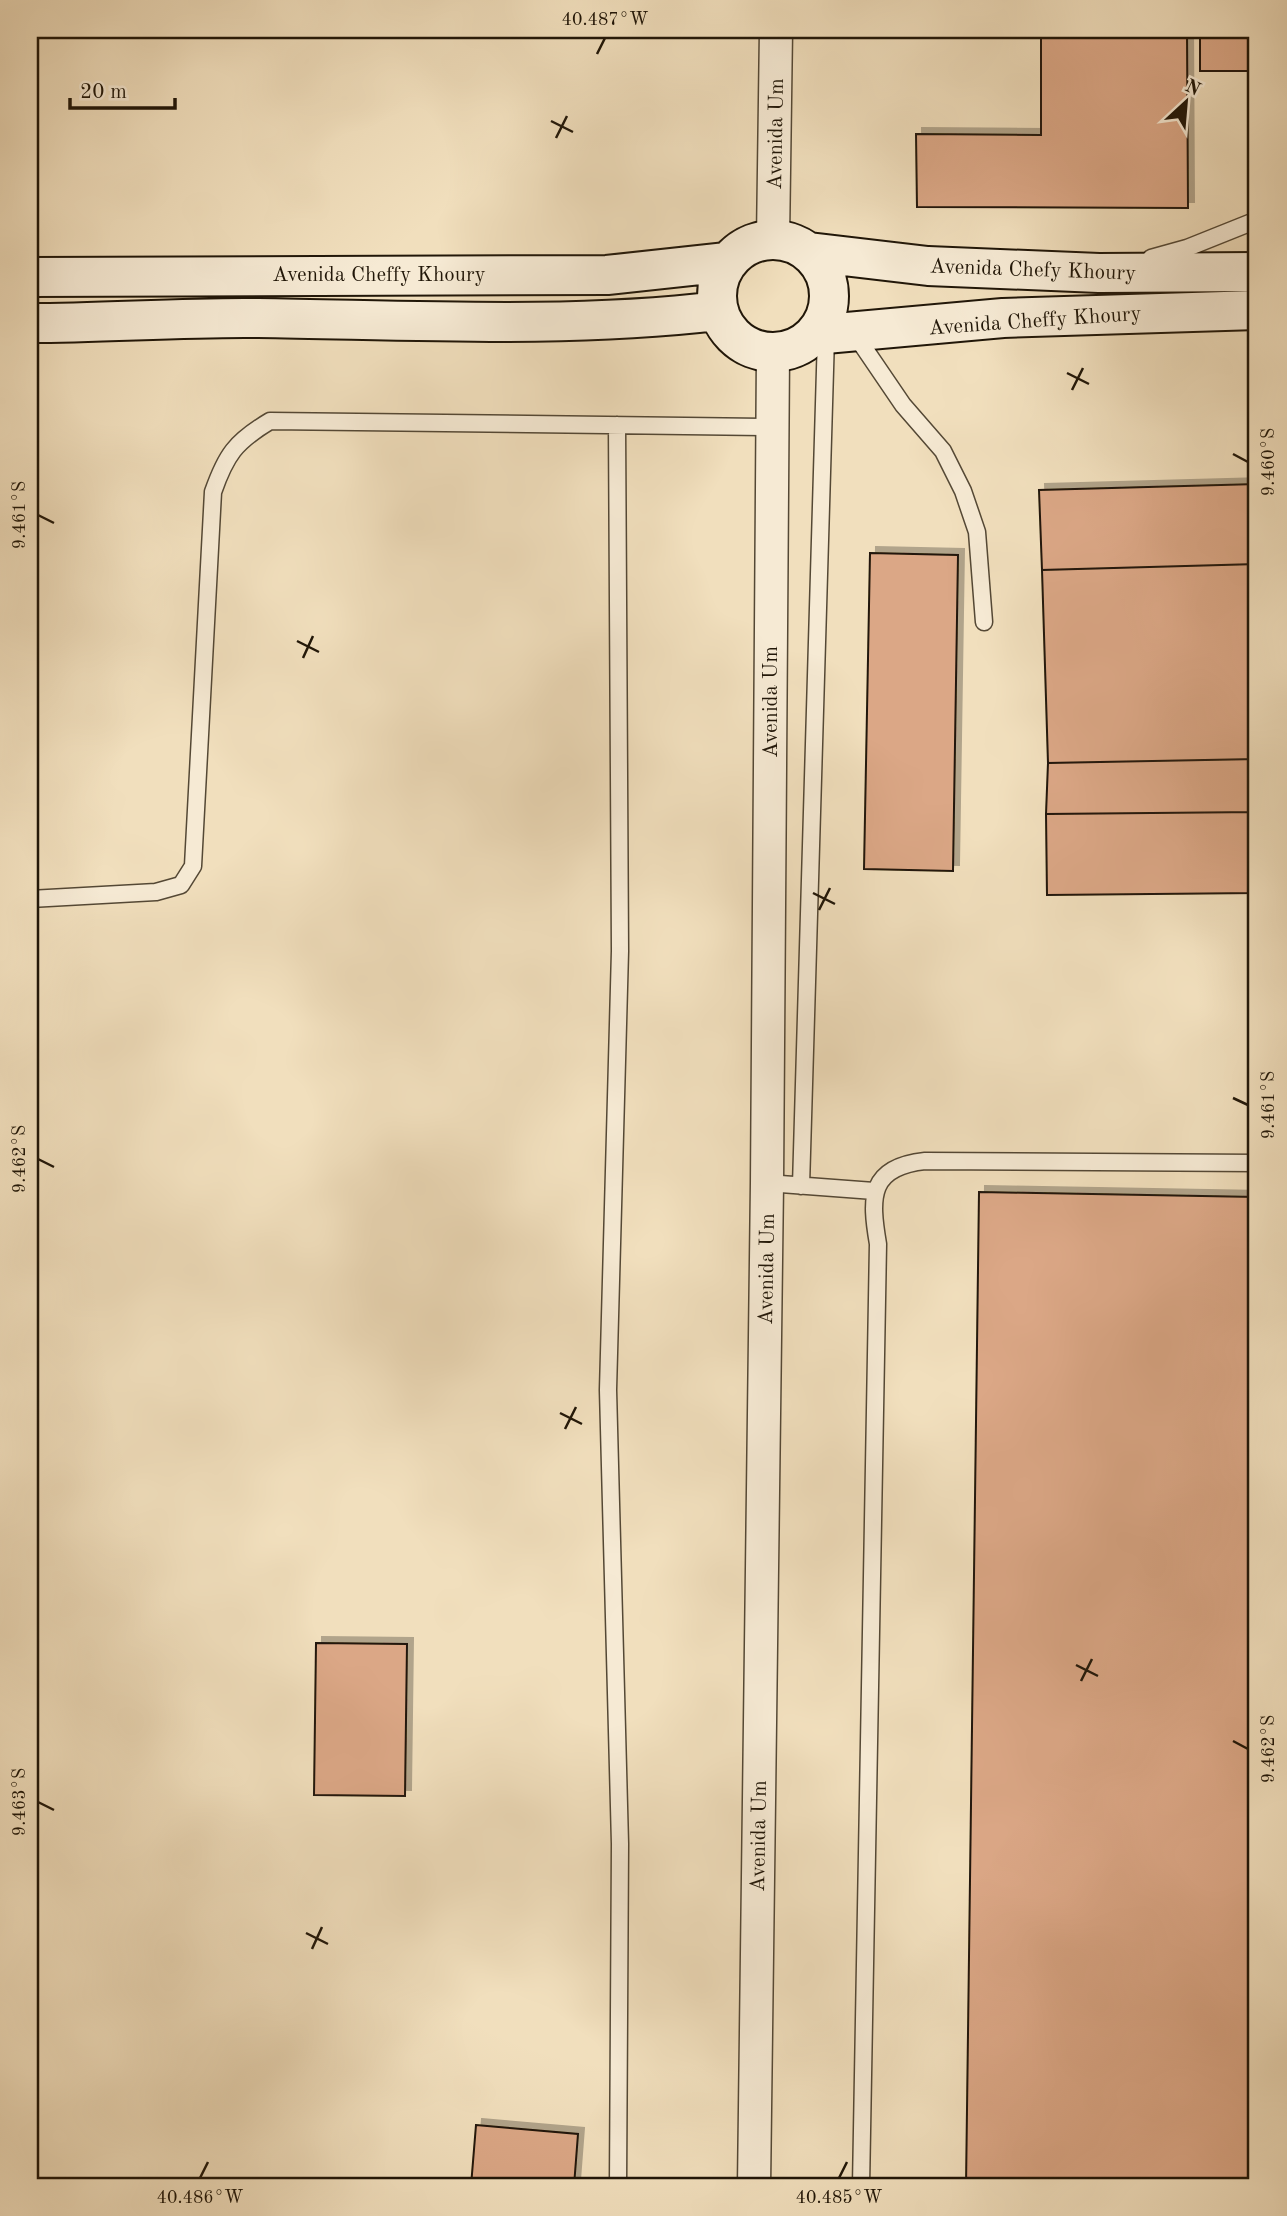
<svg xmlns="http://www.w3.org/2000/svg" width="1287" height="2216" viewBox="0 0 1287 2216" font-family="'Old Standard TT',serif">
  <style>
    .building { fill: #dba786; stroke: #201608; stroke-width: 2; filter: url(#shadow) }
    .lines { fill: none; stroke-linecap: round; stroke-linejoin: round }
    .service-casing { stroke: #544835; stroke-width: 19 }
    .minor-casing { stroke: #544835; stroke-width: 35 }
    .secondary-casing { stroke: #201608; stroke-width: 42 }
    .service { stroke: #f6ead4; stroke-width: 16 }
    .minor { stroke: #f6ead4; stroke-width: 32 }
    .secondary { stroke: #f6ead4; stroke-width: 38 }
    .ticks { fill: none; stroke: #201608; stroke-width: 2.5 }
    .labels { text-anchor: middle; stroke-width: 7; stroke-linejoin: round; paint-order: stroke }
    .street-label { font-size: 21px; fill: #201608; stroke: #f6ead4 }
    .neatline { fill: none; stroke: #201608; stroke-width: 2.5 }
    .ticks-label { font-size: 18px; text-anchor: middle; fill: #201608 }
  </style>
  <defs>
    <filter id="shadow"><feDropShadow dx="6" dy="-6" stdDeviation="0" flood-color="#0004"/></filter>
  </defs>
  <rect width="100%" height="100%" fill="#f1dfbd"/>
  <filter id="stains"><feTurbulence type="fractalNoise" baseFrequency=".00286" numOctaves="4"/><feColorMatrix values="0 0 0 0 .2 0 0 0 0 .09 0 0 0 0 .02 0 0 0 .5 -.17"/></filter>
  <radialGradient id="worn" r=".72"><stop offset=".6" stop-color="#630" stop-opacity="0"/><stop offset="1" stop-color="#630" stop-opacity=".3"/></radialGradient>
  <path class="building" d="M1041 30H1187L1188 208 917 207 916 134 1041 135Z
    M1200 30H1257V71H1200Z
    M1250 71H1257V102L1251 103Z
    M1257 484V564L1042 570 1039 490Z
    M870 553 958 555 953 871 864 869Z
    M1257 564V759L1048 763 1042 570Z
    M1257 759V812L1046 814 1048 763Z
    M1257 812V893L1047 895 1046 814Z
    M979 1192 1257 1197V2186H966Z
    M316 1643 407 1644 405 1796 314 1795Z
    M476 2125 578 2134 574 2186H471Z"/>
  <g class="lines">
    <g class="service-casing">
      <path id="service" d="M1151 258 1187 248 1257 220
        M854 333 903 405 943 451 963 491 977 532 984 622
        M617 425 620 951 608 1390 620 1844 618 2186
        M30 899 156 892 181 885 193 866 213 492C226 455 235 442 270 421L772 427
        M767 1183 874 1191
        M801 1186 826 336
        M861 2186 878 1244C870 1197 869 1167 925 1161L1257 1163"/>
    </g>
    <g class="minor-casing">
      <path id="minor" d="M773 239 776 30
        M754 2186 767 1183 773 352"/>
    </g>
    <g class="secondary-casing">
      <path id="secondary" d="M717 296a56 56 0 1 1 112 0a56 56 0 1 1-112 0Z
        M809 252 928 266 1099 273 1257 272
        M30 277 607 275 727 262
        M30 323C106 323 182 317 258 318 410 320 566 329 718 311
        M814 335 1003 318 1257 310"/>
    </g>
    <use href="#service" class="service"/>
    <use href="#minor" class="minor"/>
    <use href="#secondary" class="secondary"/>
  </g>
  <path class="ticks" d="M597 54 605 38M551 121 573 132M556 138 567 116M1067 373 1089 384M1072 390 1083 368M1233 454 1248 462M38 515 54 523M297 641 319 652M303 658 313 636M813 893 835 904M819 910 830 888M1233 1098 1248 1105M38 1159 54 1167M560 1413 582 1424M565 1429 576 1407M1076 1665 1098 1676M1081 1681 1092 1659M1233 1741 1248 1749M38 1802 54 1810M306 1933 328 1944M312 1949 322 1927M200 2178 208 2162M839 2178 847 2162"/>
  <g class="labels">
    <g class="street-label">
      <text transform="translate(775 134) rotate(-89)" y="7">Avenida Um</text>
      <text transform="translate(1033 269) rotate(2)" y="7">Avenida Chefy Khoury</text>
      <text x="379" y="281">Avenida Cheffy Khoury</text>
      <text transform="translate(1035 320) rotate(-4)" y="7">Avenida Cheffy Khoury</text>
      <text transform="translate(770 702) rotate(-90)" y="7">Avenida Um</text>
      <text transform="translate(766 1269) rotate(-89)" y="7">Avenida Um</text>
      <text transform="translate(758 1836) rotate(-89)" y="7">Avenida Um</text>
    </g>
  </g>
  <rect width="1287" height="2216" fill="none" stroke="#f1dfbd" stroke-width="77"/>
  <g transform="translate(1186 102) rotate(26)" stroke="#f6ead4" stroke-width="5" paint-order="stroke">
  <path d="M0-5L12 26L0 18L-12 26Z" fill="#201608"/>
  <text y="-10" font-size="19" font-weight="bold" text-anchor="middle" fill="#201608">N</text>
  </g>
  <path d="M70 98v10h105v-10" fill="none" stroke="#201608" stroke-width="3.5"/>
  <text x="80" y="98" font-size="21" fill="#201608" stroke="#f6ead4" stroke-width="5" paint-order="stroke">20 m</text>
  <rect x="38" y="38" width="1210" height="2140" class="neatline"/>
  <g class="ticks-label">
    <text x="605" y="25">40.487°W</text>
    <text transform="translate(1268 462) rotate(-90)" y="6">9.460°S</text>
    <text transform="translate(19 515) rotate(-90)" y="6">9.461°S</text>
    <text transform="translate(1268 1105) rotate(-90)" y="6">9.461°S</text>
    <text transform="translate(19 1159) rotate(-90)" y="6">9.462°S</text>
    <text transform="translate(1268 1749) rotate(-90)" y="6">9.462°S</text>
    <text transform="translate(19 1802) rotate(-90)" y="6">9.463°S</text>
    <text x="200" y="2203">40.486°W</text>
    <text x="839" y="2203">40.485°W</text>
  </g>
  <rect width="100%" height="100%" filter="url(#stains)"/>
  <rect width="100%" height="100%" fill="url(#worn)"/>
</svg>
